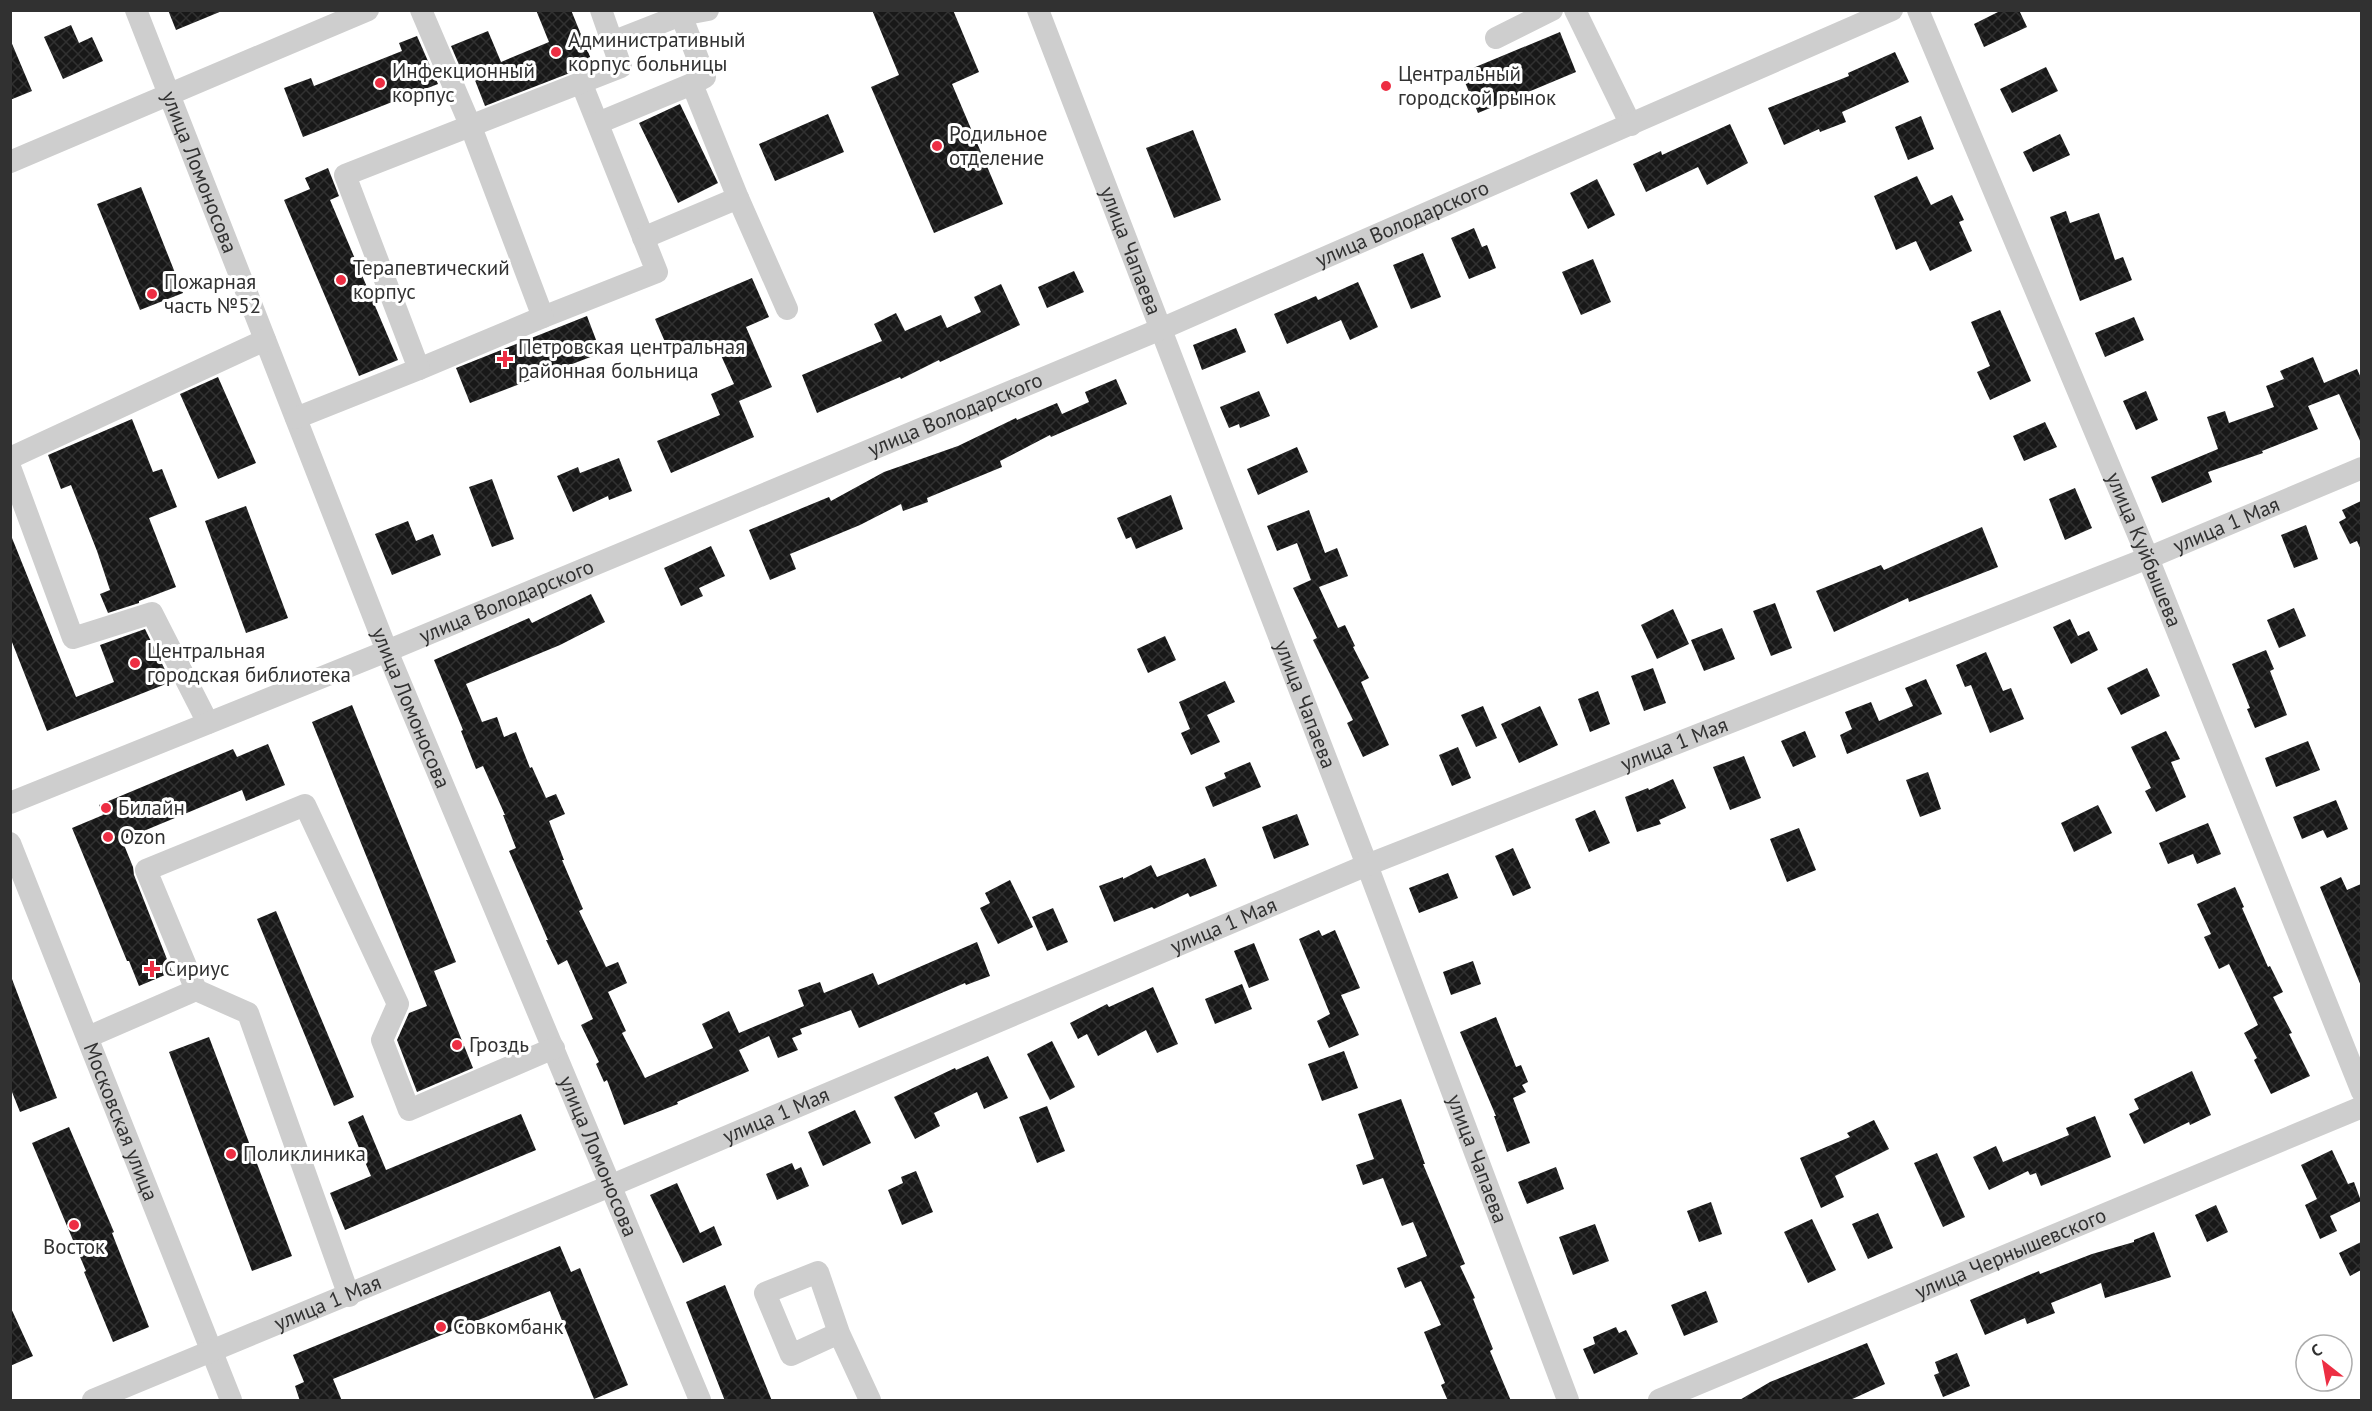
<svg xmlns="http://www.w3.org/2000/svg" width="2372" height="1411" viewBox="0 0 2372 1411" font-family="'PT Sans',sans-serif">
  <style>
    .building { fill: url(#building-cross-hatch) }
    .lines { fill: none; stroke-linecap: round; stroke-linejoin: round }
    .minor { stroke: #cecece; stroke-width: 22 }
    .poi-dot { fill: #ed2e43; stroke: #fff; stroke-width: 2 }
    .labels { text-anchor: middle; stroke-width: 6; stroke-linejoin: round; paint-order: stroke }
    .poi-label { font-size: 21px; fill: #313131; stroke: #fff; text-anchor: start }
    .street-label { font-size: 21px; fill: #313131; stroke: #fff }
  </style>
  <defs>
    <pattern id="building-cross-hatch" width="8" height="8" patternUnits="userSpaceOnUse" patternTransform="scale(1.5)"><rect width="8" height="8" fill="#181818"/><path d="M0 0l8 8M0 8l8-8" fill="none" stroke="#313131"/></pattern>
  </defs>
  <rect width="100%" height="100%" fill="#fff"/>
  <path class="building" d="M168 10H222V11L176 30Z
    M536 10H571L593 64 485 106 471 70 463 74 451 46 488 31 501 62 549 42Z
    M872 10H953L979 72 952 84 1003 204 934 233 871 87 899 75Z
    M2002 10H2019L2027 27 1984 47 1974 24Z
    M71 25 79 43 92 37 103 61 63 79 44 37Z
    M1560 32 1576 72 1478 113 1461 73Z
    M417 36 438 84 303 137 284 88 311 78 314 86 402 51 399 43Z
    M10 39 32 91 10 100Z
    M1895 52 1909 82 1842 112 1846 122 1820 132 1819 129 1784 145 1768 108 1849 76 1848 73Z
    M2046 67 2058 91 2012 113 2000 89Z
    M680 104 718 183 678 203 639 123Z
    M828 114 844 152 775 181 759 144Z
    M1921 116 1934 149 1908 160 1895 127Z
    M1730 124 1748 163 1707 185 1698 167 1646 192 1633 164 1661 151 1662 155Z
    M1193 130 1221 200 1174 218 1146 148Z
    M2060 134 2070 155 2033 172 2023 152Z
    M328 168 339 196 330 200 398 360 359 376 284 200 310 189 305 178Z
    M1917 176 1931 205 1952 195 1964 220 1959 222 1972 251 1930 271 1916 241 1896 250 1874 196Z
    M1597 179 1615 215 1588 229 1570 193Z
    M141 187 183 293 140 310 97 204Z
    M2066 211 2070 223 2099 213 2115 260 2123 257 2132 280 2080 301 2050 217Z
    M1474 228 1482 247 1487 245 1496 268 1469 279 1451 238Z
    M1423 253 1441 297 1411 309 1393 265Z
    M1593 259 1611 302 1581 315 1562 272Z
    M1074 271 1084 292 1047 308 1038 287Z
    M752 278 769 317 746 327 772 387 739 401 754 437 671 473 657 441 720 415 711 394 734 384 714 340 672 358 655 319Z
    M1358 282 1378 327 1350 340 1341 320 1287 344 1274 314 1316 296 1318 300Z
    M1001 284 1020 325 940 362 939 360 901 379 900 377 817 413 802 375 882 341 874 324 896 313 905 331 941 315 947 328 981 312 974 297Z
    M2000 310 2031 381 1990 400 1977 372 1990 366 1971 322Z
    M587 316 601 353 470 403 456 368Z
    M2134 317 2144 340 2105 357 2095 333Z
    M1236 328 1246 352 1202 370 1193 345Z
    M2313 357 2324 383 2357 369 2361 378V443L2339 394 2308 406 2318 429 2262 451 2263 453 2208 472 2212 482 2162 503 2151 477 2218 449 2207 417 2225 411 2229 423 2274 407 2266 386 2284 379 2280 371Z
    M218 377 256 463 218 479 180 394Z
    M1116 379 1127 404 1051 437 1050 435 1000 461 1002 467 927 498 928 502 903 511 901 504 860 525 790 554 796 569 770 580 749 530 829 497 831 501 884 472 958 446 1016 418 1017 420 1057 403 1062 414 1089 402 1085 392Z
    M1259 391 1270 416 1240 428 1239 424 1229 428 1220 407Z
    M2146 391 2158 420 2136 430 2123 401Z
    M132 419 153 472 162 469 177 507 149 518 176 587 139 601V603L108 613 100 594 110 590 97 551 71 485 61 489 48 455Z
    M2045 422 2057 447 2024 461 2013 436Z
    M1297 447 1308 472 1258 495 1247 469Z
    M619 458 632 491 609 500 608 496 573 512 557 476 578 467 580 473Z
    M492 479 514 539 492 547 469 487Z
    M2075 488 2092 528 2065 540 2049 499Z
    M1171 495 1183 529 1136 549 1131 537 1126 539 1117 518Z
    M2361 501V550L2357 541 2350 544 2339 522 2346 518 2342 510Z
    M246 506 288 618 246 633 205 521Z
    M1309 510 1325 553 1337 548 1348 576 1319 587 1338 628 1345 625 1355 646 1353 647 1369 678 1361 682 1389 745 1363 757 1347 723 1353 720 1313 640 1317 638 1293 588 1311 580 1297 543 1277 551 1267 526Z
    M408 521 416 541 433 534 441 555 392 575 375 534Z
    M2306 525 2318 559 2294 568 2281 535Z
    M1982 527 1998 567 1909 602 1908 598 1834 632 1816 591 1881 565 1884 570Z
    M10 533 76 697 114 682 100 645 145 629 171 682 47 731 10 637Z
    M711 546 725 576 699 588 703 596 681 606 664 568Z
    M591 594 605 622 560 645 466 684 482 722 497 717 504 737 516 732 530 768 532 767 546 798 556 794 565 814 549 821 564 860H562L583 909 579 911 606 967 618 962 627 983 608 992 626 1031 622 1033 645 1078 713 1048 702 1024 729 1011 739 1033 804 1006 798 990 820 982 824 993 873 973 878 985 977 942 990 976 966 985 965 983 859 1028 851 1010 800 1029 802 1034 792 1038 798 1050 778 1058 769 1036 739 1050 749 1071 677 1102 678 1104 624 1125 607 1080 604 1082 596 1064 599 1062 581 1025 593 1019 567 960 558 965 546 940H548L509 851 516 848 503 815H505L483 766 476 769 461 731 463 730 434 660 529 618 532 623Z
    M1775 603 1792 648 1771 656 1753 611Z
    M2294 608 2306 636 2279 648 2267 620Z
    M1673 609 1689 644 1657 659 1641 625Z
    M2070 619 2078 636 2089 631 2098 650 2071 664 2053 627Z
    M1722 628 1735 659 1704 671 1691 640Z
    M1165 636 1176 660 1148 673 1137 649Z
    M2266 650 2274 669 2270 671 2287 715 2255 728 2247 709 2250 708 2232 664Z
    M1986 652 2003 691 2011 688 2024 719 1990 733 1971 685 1965 687 1956 665Z
    M1653 668 1666 703 1644 711 1631 676Z
    M2147 668 2160 696 2121 715 2107 688Z
    M1926 679 1942 714 1847 754 1840 735 1852 729 1845 712 1871 702 1879 721 1913 706 1905 688Z
    M1225 681 1235 702 1207 715 1220 742 1191 755 1181 733 1190 729 1179 702Z
    M1598 691 1610 724 1590 732 1578 699Z
    M352 705 456 962 434 971 473 1068 417 1092 397 1040 409 1013 427 1006 312 722Z
    M1483 706 1497 738 1476 747 1461 715Z
    M1540 706 1558 745 1519 763 1501 724Z
    M1805 731 1816 757 1793 767 1781 741Z
    M2166 731 2180 759 2171 762 2186 797 2156 812 2145 791 2151 788 2131 747Z
    M2308 741 2320 770 2276 787 2265 758Z
    M268 744 285 785 246 801 242 790 122 840 133 867 134 875 172 972 139 986 129 961H127L72 828 103 815 99 805 233 749 237 757Z
    M1458 747 1471 778 1452 786 1439 755Z
    M1744 756 1761 798 1730 810 1713 767Z
    M1250 762 1261 787 1213 807 1205 787 1226 778 1224 773Z
    M1928 772 1941 809 1920 817 1906 780Z
    M1673 779 1686 808 1659 820 1661 824 1637 832 1625 797 1648 788 1649 790Z
    M2336 800 2348 829 2327 838 2323 830 2302 839 2293 817Z
    M2098 805 2112 833 2074 852 2061 823Z
    M1595 810 1610 843 1589 852 1575 819Z
    M1297 814 1309 845 1274 859 1262 827Z
    M2208 823 2221 854 2197 864 2193 854 2168 864 2159 843Z
    M1799 828 1816 870 1787 882 1770 839Z
    M1513 848 1531 888 1513 896 1495 856Z
    M1205 858 1217 886 1190 897 1188 893 1154 909 1152 907 1114 922 1099 886 1123 877V879L1151 865 1157 877Z
    M1448 873 1458 898 1419 913 1409 888Z
    M2341 877 2347 890 2361 884V986L2320 887Z
    M1010 880 1033 927 998 944 980 908 990 903 985 893Z
    M2235 887 2244 907 2242 908 2268 967 2270 966 2283 992 2273 997 2292 1033 2289 1034 2310 1076 2271 1094 2254 1060 2257 1058 2244 1033 2258 1025 2229 964 2219 969 2204 937 2211 934 2197 904Z
    M1053 908 1068 942 1047 951 1032 917Z
    M276 911 354 1097 334 1106 257 919Z
    M1319 930 1322 936 1335 930 1360 988 1341 995 1359 1035 1329 1048 1317 1021 1330 1014 1299 939Z
    M1254 943 1269 980 1249 988 1234 951Z
    M1473 961 1481 984 1451 995 1443 972Z
    M10 979H12L57 1098 20 1112 10 1087Z
    M1242 984 1252 1009 1215 1024 1205 999Z
    M1153 987 1178 1044 1157 1053 1146 1030 1098 1056 1087 1034 1078 1039 1070 1023 1107 1004 1109 1007Z
    M1496 1017 1516 1067 1521 1065 1528 1082 1522 1085 1526 1092 1513 1098 1530 1143 1507 1152 1494 1116H1496L1460 1032Z
    M209 1037 292 1256 252 1271 169 1052Z
    M1052 1041 1075 1087 1050 1100 1027 1054Z
    M1344 1051 1358 1088 1322 1101 1308 1064Z
    M988 1056 1008 1098 984 1109 977 1092 934 1113 940 1126 915 1139 894 1097 955 1068 956 1070Z
    M2192 1071 2211 1115 2190 1125 2189 1122 2144 1144 2129 1114 2139 1109 2134 1099Z
    M1401 1099 1425 1164H1423L1465 1264 1460 1266 1475 1298 1473 1299 1493 1349 1490 1351 1511 1401H1448L1441 1385 1445 1383 1424 1332 1441 1325 1421 1281 1405 1288 1397 1268 1427 1256 1413 1222 1402 1226 1383 1178 1363 1185 1356 1165 1374 1159 1358 1114Z
    M1047 1106 1065 1151 1037 1163 1019 1117Z
    M855 1110 871 1143 823 1166 808 1132Z
    M521 1114 536 1150 345 1230 330 1193 371 1176 348 1122 363 1115 386 1170Z
    M2095 1116 2111 1157 2041 1186 2036 1173 2030 1175 2028 1171 1989 1190 1973 1157 1996 1146 2003 1162 2069 1135 2066 1128Z
    M1874 1120 1889 1149 1835 1176 1844 1197 1821 1208 1800 1158 1850 1137 1847 1133Z
    M69 1127 114 1232 112 1233 149 1327 113 1342 84 1272 86 1271 32 1143Z
    M2332 1150 2348 1184 2354 1182 2361 1201 2330 1216 2337 1231 2320 1239 2305 1205 2317 1199 2301 1165Z
    M1937 1153 1965 1217 1943 1227 1914 1163Z
    M792 1163 795 1170 801 1167 809 1186 777 1200 766 1174Z
    M1556 1167 1564 1189 1527 1204 1518 1182Z
    M916 1171 933 1212 902 1225 888 1190 903 1183 901 1177Z
    M677 1183 700 1233 714 1226 722 1245 683 1263 650 1195Z
    M1711 1202 1722 1234 1699 1242 1687 1211Z
    M2216 1205 2228 1232 2207 1242 2195 1215Z
    M1878 1213 1893 1248 1868 1259 1852 1224Z
    M1812 1219 1836 1270 1808 1283 1784 1232Z
    M1595 1224 1609 1261 1573 1275 1559 1237Z
    M2154 1232 2171 1277 2105 1298 2101 1283 2051 1303 2055 1313 2027 1324 2025 1318 1985 1335 1970 1300 2039 1271 2040 1274 2092 1254 2134 1242V1240Z
    M2361 1242V1270L2350 1276 2339 1253Z
    M560 1246 571 1272 580 1268 628 1385 594 1399 550 1291 333 1379 342 1401H300L295 1386 304 1382 293 1355Z
    M725 1285 772 1401H725L686 1302Z
    M1706 1291 1718 1322 1684 1336 1671 1305Z
    M10 1306 33 1356 10 1366Z
    M1616 1327 1619 1333 1626 1330 1638 1354 1594 1374 1583 1349 1595 1344 1593 1337Z
    M1867 1343 1885 1384 1848 1401H1738L1770 1382Z
    M1957 1353 1970 1386 1943 1397 1934 1375 1939 1373 1935 1362Z"/>
  <g class="lines">
    <g class="minor">
      <path id="s1" d="M136 10 387 651 700 1400"/>
      <path d="M421 10 471 127 543 317 657 272 581 82"/>
      <path id="s2" d="M1038 10 1367 865 1568 1400"/>
      <path d="M1575 10 1631 125"/>
      <path id="s3" d="M1918 10 2148 558 2362 1092"/>
      <path d="M1496 38 1552 10"/>
      <path d="M612 42 681 15 708 10"/>
      <path d="M598 123 692 84"/>
      <path d="M10 162 368 10"/>
      <path d="M738 198 787 309"/>
      <path d="M643 238 738 198 692 84 705 77 681 15"/>
      <path d="M419 369 543 317"/>
      <path d="M296 418 419 369 345 175 621 67 601 10"/>
      <path d="M10 458 265 340"/>
      <path d="M10 467 73 638 152 613 208 723"/>
      <path id="s4" d="M10 803 387 651 1161 329 1892 10"/>
      <path id="s5" d="M10 843 231 1400"/>
      <path d="M196 990 146 870 305 805 398 1004 382 1040 409 1110 554 1048"/>
      <path d="M88 1037 196 990 248 1013 349 1296"/>
      <path d="M839 1333 791 1355 765 1293 818 1272 839 1333 870 1400"/>
      <path id="s6" d="M93 1400 610 1186 1367 865 2148 558 2362 468"/>
      <path id="s7" d="M1659 1400 2362 1107"/>
    </g>
  </g>
  <g class="poi-dot">
    <circle cx="556" cy="52" r="6"/>
    <circle cx="380" cy="83" r="6"/>
    <circle cx="1386" cy="86" r="6"/>
    <circle cx="937" cy="146" r="6"/>
    <circle cx="341" cy="280" r="6"/>
    <circle cx="152" cy="294" r="6"/>
    <path d="M502 350h6v6h6v6h-6v6h-6v-6h-6v-6h6z"/>
    <circle cx="135" cy="663" r="6"/>
    <circle cx="106" cy="808" r="6"/>
    <circle cx="108" cy="837" r="6"/>
    <path d="M149 960h6v6h6v6h-6v6h-6v-6h-6v-6h6z"/>
    <circle cx="457" cy="1045" r="6"/>
    <circle cx="231" cy="1154" r="6"/>
    <circle cx="74" cy="1225" r="6"/>
    <circle cx="441" cy="1327" r="6"/>
  </g>
  <g class="labels">
    <g class="poi-label">
      <text x="568" y="47">Административный<tspan x="568" dy="24">корпус больницы</tspan></text>
      <text x="392" y="78">Инфекционный<tspan x="392" dy="24">корпус</tspan></text>
      <text x="1398" y="81">Центральный<tspan x="1398" dy="24">городской рынок</tspan></text>
      <text x="949" y="141">Родильное<tspan x="949" dy="24">отделение</tspan></text>
      <text x="353" y="275">Терапевтический<tspan x="353" dy="24">корпус</tspan></text>
      <text x="164" y="289">Пожарная<tspan x="164" dy="24">часть №52</tspan></text>
      <text x="518" y="354">Петровская центральная<tspan x="518" dy="24">районная больница</tspan></text>
      <text x="147" y="658">Центральная<tspan x="147" dy="24">городская библиотека</tspan></text>
      <text x="118" y="815">Билайн</text>
      <text x="120" y="844">Ozon</text>
      <text x="164" y="976">Сириус</text>
      <text x="469" y="1052">Гроздь</text>
      <text x="243" y="1161">Поликлиника</text>
      <text x="74" y="1254" text-anchor="middle">Восток</text>
      <text x="453" y="1334">Совкомбанк</text>
    </g>
    <g class="street-label">
      <text dy="7" stroke="none"><textPath href="#s1" startOffset="174">улица Ломоносова</textPath></text>
      <text dy="7" stroke="none"><textPath href="#s4" startOffset="1508">улица Володарского</textPath></text>
      <text dy="7" stroke="none"><textPath href="#s2" startOffset="258">улица Чапаева</textPath></text>
      <text dy="7" stroke="none"><textPath href="#s4" startOffset="1022">улица Володарского</textPath></text>
      <text dy="7" stroke="none"><textPath href="#s6" startOffset="2306">улица 1 Мая</textPath></text>
      <text dy="7" stroke="none"><textPath href="#s3" startOffset="585">улица Куйбышева</textPath></text>
      <text dy="7" stroke="none"><textPath href="#s4" startOffset="536">улица Володарского</textPath></text>
      <text dy="7" stroke="none"><textPath href="#s2" startOffset="744">улица Чапаева</textPath></text>
      <text dy="7" stroke="none"><textPath href="#s1" startOffset="750">улица Ломоносова</textPath></text>
      <text dy="7" stroke="none"><textPath href="#s6" startOffset="1712">улица 1 Мая</textPath></text>
      <text dy="7" stroke="none"><textPath href="#s6" startOffset="1226">улица 1 Мая</textPath></text>
      <text dy="7" stroke="none"><textPath href="#s6" startOffset="740">улица 1 Мая</textPath></text>
      <text dy="7" stroke="none"><textPath href="#s5" startOffset="300">Московская улица</textPath></text>
      <text dy="7" stroke="none"><textPath href="#s1" startOffset="1236">улица Ломоносова</textPath></text>
      <text dy="7" stroke="none"><textPath href="#s2" startOffset="1230">улица Чапаева</textPath></text>
      <text dy="7" stroke="none"><textPath href="#s7" startOffset="381">улица Чернышевского</textPath></text>
      <text dy="7" stroke="none"><textPath href="#s6" startOffset="254">улица 1 Мая</textPath></text>
    </g>
  </g>
  <rect width="2372" height="1411" fill="none" stroke="#313131" stroke-width="24"/>
  <g transform="translate(2324 1363) rotate(329)"><circle r="28" fill="#ffffff" stroke="#adadad" stroke-width="1.5"/>
  <path d="M0-4.5L10 22L0 15L-10 22Z" fill="#ed2e43"/>
  <text y="-9" font-size="16" font-weight="bold" text-anchor="middle" fill="#313131">С</text>
  </g>
</svg>
